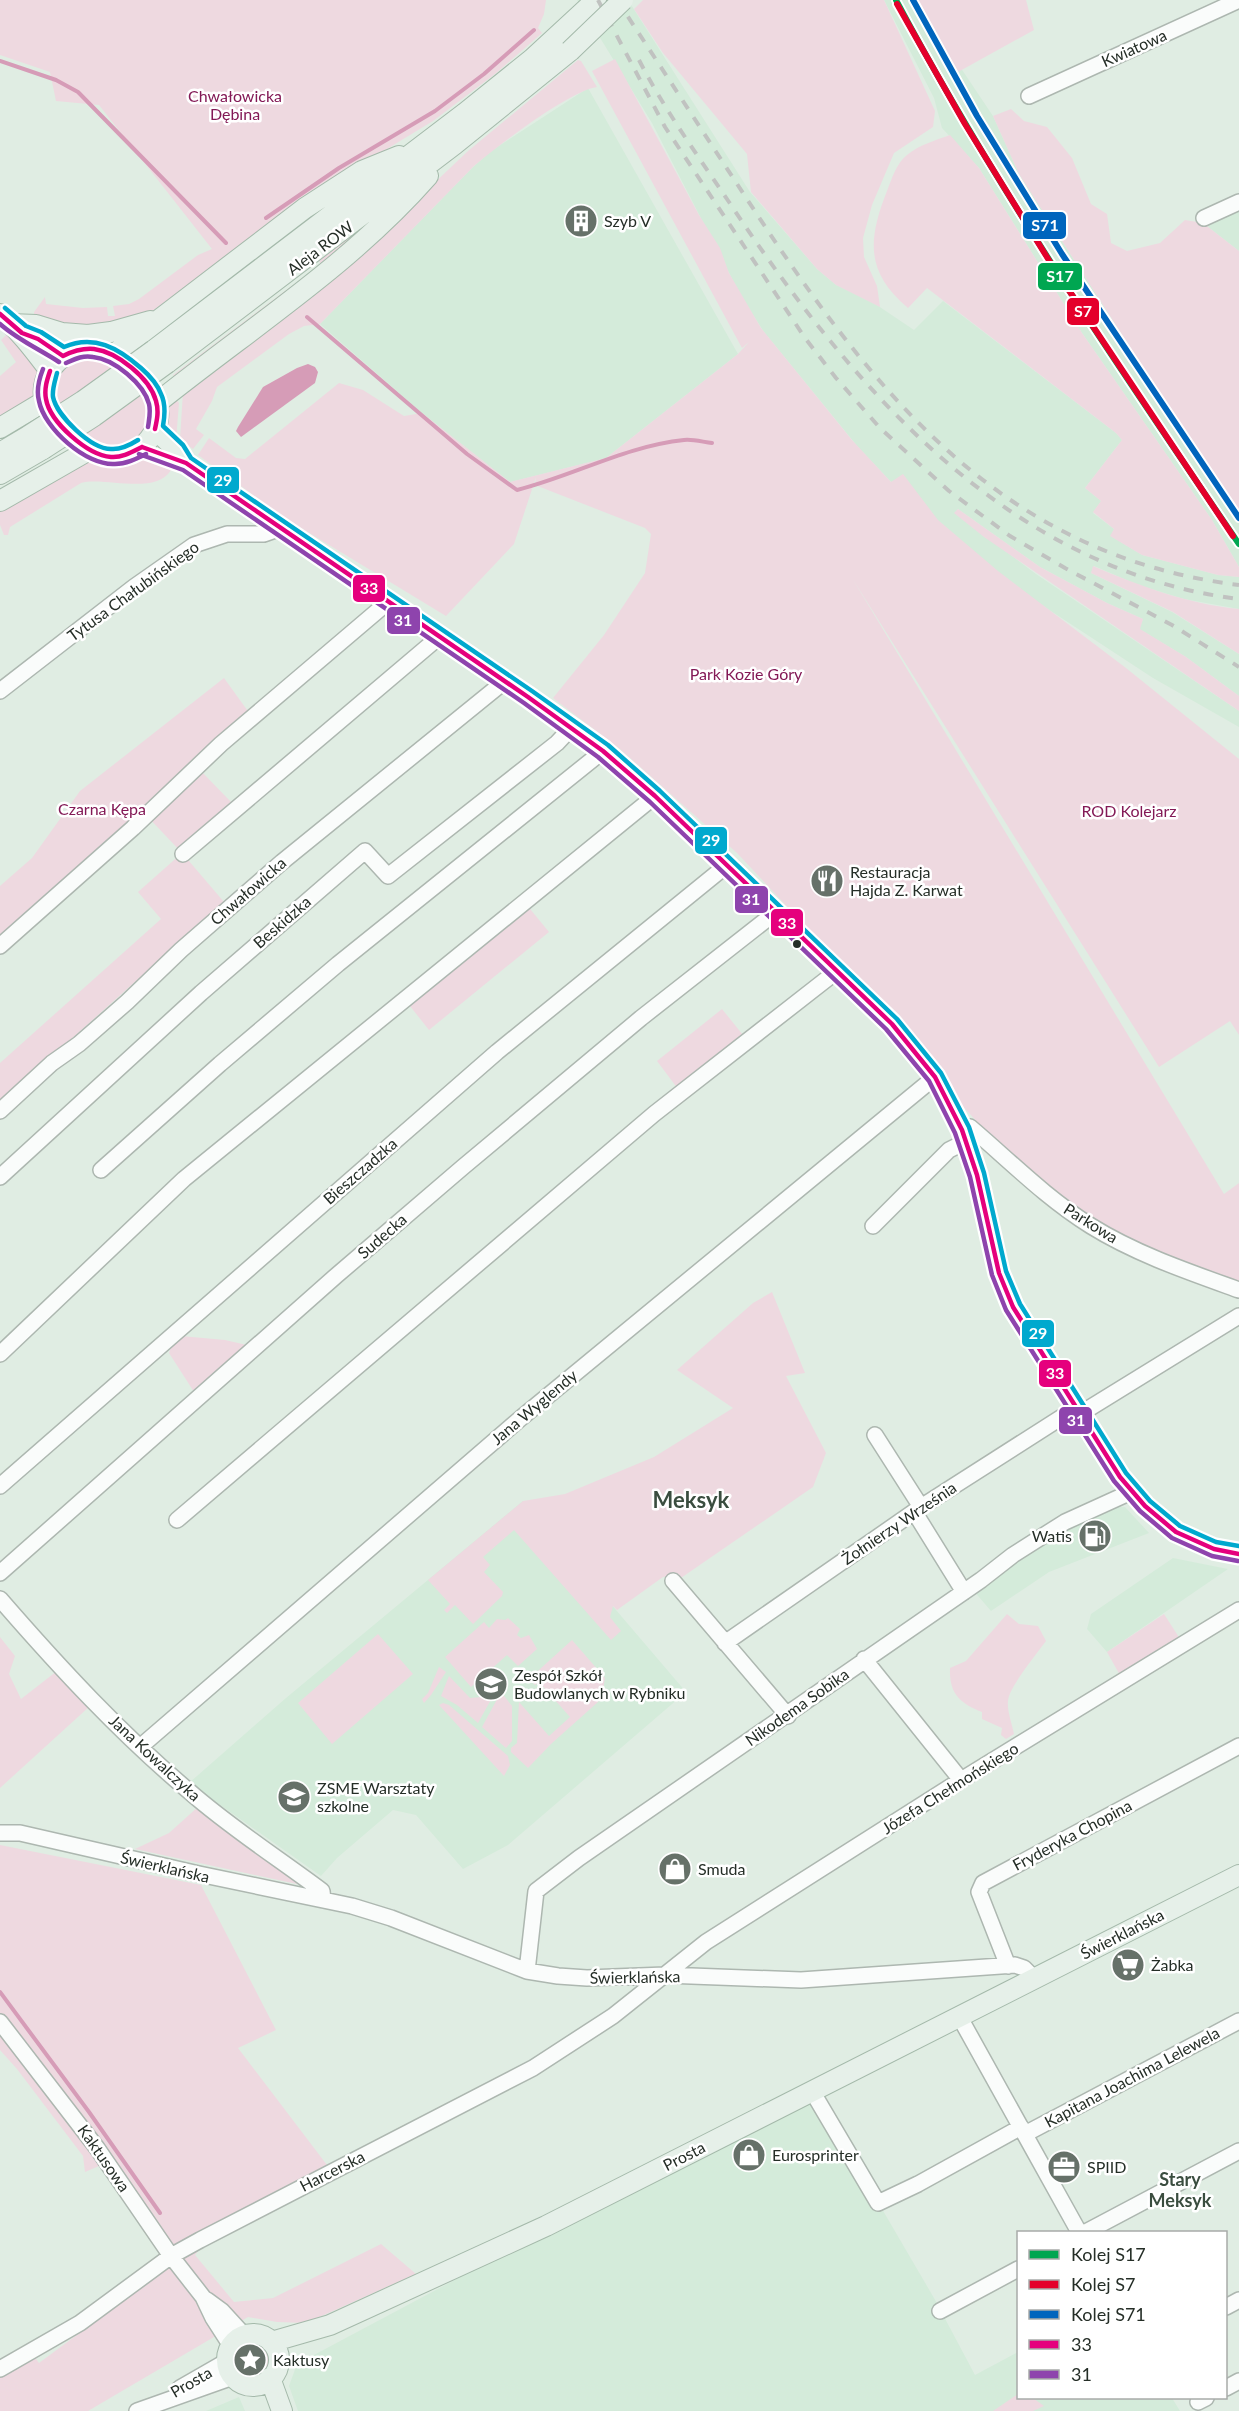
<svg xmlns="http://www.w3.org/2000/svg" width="1239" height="2411" viewBox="0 0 1239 2411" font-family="Lato,sans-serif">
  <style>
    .built { fill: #d4ebda }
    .green { fill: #eed9e0 }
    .water { fill: #d69cb7 }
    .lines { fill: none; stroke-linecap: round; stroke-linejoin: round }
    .stream { stroke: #d69cb7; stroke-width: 4 }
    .minor-casing { stroke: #adb7b0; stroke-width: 18 }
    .major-casing { stroke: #a4b9aa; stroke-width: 22 }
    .minor { stroke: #fafcfb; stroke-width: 15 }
    .major { stroke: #e6f0e9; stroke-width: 20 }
    .rail { stroke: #c0c2c0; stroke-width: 4; stroke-dasharray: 10 10; stroke-linecap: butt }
    .major-bridge-casing { stroke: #a4b9aa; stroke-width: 22; stroke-linecap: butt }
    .major-bridge { stroke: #e6f0e9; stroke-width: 20 }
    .bus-1-casing { stroke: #fff; stroke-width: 9 }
    .bus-2-casing { stroke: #fff; stroke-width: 9 }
    .bus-3-casing { stroke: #fff; stroke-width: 9 }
    .bus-1 { stroke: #e5007d; stroke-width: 4.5 }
    .bus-2 { stroke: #8e44ad; stroke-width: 4.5 }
    .bus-3 { stroke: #00a9ce; stroke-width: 4.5 }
    .rail-1-casing { stroke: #fff; stroke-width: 10 }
    .rail-2-casing { stroke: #fff; stroke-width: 10 }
    .rail-3-casing { stroke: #fff; stroke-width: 10 }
    .rail-1 { stroke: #00a651; stroke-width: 6 }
    .rail-2 { stroke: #e4002b; stroke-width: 6 }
    .rail-3 { stroke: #0065bd; stroke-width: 6 }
    .bus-dot { fill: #252e27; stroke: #fff; stroke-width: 2 }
    .labels { text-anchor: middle; stroke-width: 5; stroke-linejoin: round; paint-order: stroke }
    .street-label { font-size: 16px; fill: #252e27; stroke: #fff }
    .park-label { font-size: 16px; fill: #831956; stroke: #fff }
    .poi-label { font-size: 16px; fill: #252e27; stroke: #fff; text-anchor: start }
    .neighbourhood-label { font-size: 18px; font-weight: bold; fill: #3a4d3f; stroke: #fff }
    .district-label { font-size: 22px; font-weight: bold; fill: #3a4d3f; stroke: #fff }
    .line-badge { stroke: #fff; stroke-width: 2 }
    .badge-label { font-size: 16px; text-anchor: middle; font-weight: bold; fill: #fff }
  </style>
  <rect width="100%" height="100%" fill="#e0ede3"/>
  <path class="built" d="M577 0H628L750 192 817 269 836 285 865 297 914 330 943 301 1116 433 1122 440 1085 488 1101 501 1093 513 1114 529 1111 536 1142 555 1218 575 1239 577V609L1184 599 1138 585 1094 566 1091 573 1172 612 1239 654V696L1186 657 1139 629 1143 619 1107 603 1040 567 958 509 955 513 1036 574 1239 711V727L1153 678 1031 598 912 504 858 447 764 332 742 298 652 123Z
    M884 0H920L932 25 993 116 1019 174 1239 517V567L1212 520 1082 333 979 168 942 128 934 98Z
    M588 88 738 354 606 458 510 482 422 413 320 324 472 168 491 151Z
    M1239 207V251L1203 223Z
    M523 1501 686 1692 508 1845 463 1869 416 1815 393 1810 337 1858 321 1876 189 1783 286 1698Z
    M1112 1506 1125 1507 1149 1533 1049 1572 991 1611 973 1590 1071 1523Z
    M1173 1558 1228 1569 1107 1652 1087 1629 1091 1614Z
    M812 2101 873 2210 882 2209 934 2298 975 2375 1018 2352V2398H1172L1180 2411H298L289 2386 297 2364 464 2275Z
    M239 2397 245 2411H206Z"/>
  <path class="green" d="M0 0H546L544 14 538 28 542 33 495 74 433 121 354 169 145 316 136 321 77 327 34 316V312L45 297 46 304 83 308 107 307 108 316H115L113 306 129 304 139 299 198 255 212 249 99 105 56 101 50 72 0 55Z
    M643 0H884L935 111 933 127 894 153 872 205 863 238 864 257 877 286 880 307 836 285 817 269 751 192 747 154 663 53 634 9Z
    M917 0H1026L1034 30 958 72 943 51Z
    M615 59 699 215 720 248 729 273 761 328 852 440 891 482 903 474 938 520 998 571 1126 668 1239 759V1035L1230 1021 1159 1067 852 578 1224 1194 1239 1183V1284L1196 1271 1089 1220 1005 1152 958 1101 928 1057 737 853 620 749 553 698 604 635 645 573 651 534 645 528 535 485 536 477 514 544 446 616 288 520 198 455 209 438 236 458 245 459 339 383 363 390 404 416 422 413 510 482 606 458 738 354 749 342 742 348 592 71Z
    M578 60 581 61 597 87C571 90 494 148 472 168L320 324 304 326 289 334 217 387 212 401 196 429 204 435 193 449 180 439 183 392 370 244 468 151Z
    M1011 109 1024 121 1047 127 1072 158 1091 204 1107 214 1111 243 1127 251 1160 243 1185 220 1203 223 1239 251V517L1019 174 993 116Z
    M950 135 979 168 1082 333 1212 520 1239 567V577L1218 575 1142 555 1110 536 1114 529 1093 512 1101 501 1085 488 1122 440 1116 433 927 288 908 308C865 272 868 239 887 191 892 178 896 164 907 155 919 145 936 140 950 135Z
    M399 200 400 201 177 381 173 375 321 264 319 261Z
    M7 334 41 369 37 395 0 421V376L16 362 1 340Z
    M101 357 134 381 149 403V423L134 443 114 450 92 444 54 405 52 390 59 371 76 358Z
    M174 397 179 403 176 440 166 435 164 409Z
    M151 455 168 463 171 470C156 496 103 476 81 483L10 527 8 535H4L0 525V508L82 461Z
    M958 509 1040 567 1107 603 1143 619 1140 629 1186 657 1239 696V711L984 537 954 513Z
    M1093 566C1140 586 1188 604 1239 609V654L1173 612 1091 573Z
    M224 678 250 714 0 939V886L32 858 80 791Z
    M198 768 233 804 183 854 224 902 0 1103V1063L161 919 138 892 182 853 146 815Z
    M526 904 549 932 429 1030 406 1001Z
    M722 1009 743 1035 737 1043 678 1089 657 1061Z
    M772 1292 805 1373 786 1376 826 1453 813 1487 678 1580 670 1576 663 1577 617 1610 613 1606 610 1617 621 1631 611 1640 514 1530 483 1557 490 1565 484 1572 503 1592 502 1596 473 1624 455 1605 447 1613 444 1610 450 1604 428 1580 523 1501 565 1494 654 1457 733 1408 677 1370 753 1303Z
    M181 1336 225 1340 251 1346 196 1395 169 1353 173 1342Z
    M1007 1614 1019 1624 1038 1626 1046 1641C1036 1655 1009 1687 1008 1701 1007 1711 1012 1724 1014 1734L1006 1739 1001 1735 1002 1728 982 1719V1712C960 1703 949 1694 950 1668L966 1661Z
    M1164 1614 1182 1642 1121 1677 1107 1652Z
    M508 1618 520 1629 517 1635 521 1638 529 1635 537 1649 518 1666 507 1655 471 1687 445 1657 484 1622 489 1628 497 1619 505 1620Z
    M378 1634 413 1674 332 1744 298 1703Z
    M0 1637 15 1656 9 1674 21 1699 57 1671 90 1706 0 1788Z
    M572 1640 605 1678 602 1696 598 1702 551 1744 528 1768 511 1752V1748L517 1743 519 1702 549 1736 570 1717 539 1682 535 1685 529 1679Z
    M439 1667 446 1672 431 1695 424 1703 422 1699 428 1693Z
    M449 1676 470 1698 493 1696 478 1723 457 1705 441 1696Z
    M501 1692 512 1706V1741L506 1748 482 1727Z
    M443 1703 449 1705 508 1756 510 1765 504 1776 439 1705Z
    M199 1806 298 1880 297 1884 135 1849 169 1833Z
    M0 1845 201 1885 276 2030 238 2048 330 2169 215 2230 195 2255 234 2302 273 2298 381 2244 416 2274 306 2323 277 2322 248 2317 88 2411H0V2365L31 2352 39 2363 177 2261 99 2166 85 2172 83 2156 17 2069 0 2050Z
    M233 2360a18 18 0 1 1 36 0a18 18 0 1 1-36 0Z
    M1018 2394V2398H1033L1044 2406 1033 2411H993Z"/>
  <path class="water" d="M308 364 315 367 318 372 315 383 241 437 236 431 238 427 263 387 297 368Z"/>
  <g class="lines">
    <path class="stream" d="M0 61 56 80 78 92 226 243
      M266 218 339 168 435 111 484 74 534 30
      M307 317 467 454 517 490C573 476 626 446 684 440 693 439 703 442 712 443
      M0 1992 89 2112 160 2213"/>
    <g class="minor-casing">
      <path id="minor" d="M1029 96 1239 0
        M1204 218 1239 202
        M0 691 134 587 194 545 227 534H264L281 528
        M183 854 439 637
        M0 946 133 828 221 744 388 602
        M0 1111 52 1063 79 1044 127 1002 181 950 282 862 505 681
        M962 1130 970 1127C1010 1161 1046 1198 1091 1226 1136 1254 1189 1272 1239 1290
        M101 1170 220 1064 338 964 603 751
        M0 1177 201 993 365 851 388 876 557 743 572 727
        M873 1226 949 1150 967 1141
        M0 1354 184 1179 655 796
        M1080 1414 1239 1316
        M875 1435 921 1507
        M0 1486 497 1052 727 865
        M915 1513 964 1592
        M177 1520 654 1114 837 971
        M0 1573 337 1275 463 1167 641 1018 776 912
        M673 1581 788 1716
        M0 1599C59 1667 121 1734 190 1792 231 1828 278 1858 322 1891L323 1900
        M725 1643 921 1507 1076 1408
        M864 1659 961 1780
        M140 1747 521 1418 935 1077
        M0 1833H20L199 1874 352 1906 391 1918 527 1971 558 1976 587 1978 665 1975 801 1980 1015 1965 1024 1968 1034 1978
        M1008 1966 979 1892 983 1883 1239 1746
        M527 1971 536 1891 579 1858 981 1580 1013 1555 1065 1522 1131 1492
        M959 2016 1079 2232
        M0 2022 97 2148 171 2256 203 2297 213 2318 231 2346
        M812 2091 878 2203 918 2184 1021 2127
        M1025 2134 1239 2021
        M1086 2232 1239 2151
        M207 2300 222 2311 244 2335
        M1226 2307 1239 2300
        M940 2311 1018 2269
        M0 2369 80 2323 171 2256 200 2240 533 2068 613 2016 706 1942 961 1780 1239 1610
        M180 2388 227 2361
        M1226 2388 1239 2381
        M1198 2402 1206 2398
        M137 2411 233 2377"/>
    </g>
    <g class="major-casing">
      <path id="major" d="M0 314C20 331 34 350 50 371
        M11 324 36 325 62 333 88 335 111 332 150 321
        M90 348C115 350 147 376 156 400 166 428 143 456 114 457 92 458 56 428 47 408 34 378 61 348 90 348Z
        M154 350 465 113 532 59 596 0
        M113 355 305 208 362 171 399 156
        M167 363 455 144 570 51
        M157 403C249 329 350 265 428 176
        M0 428 45 401
        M155 429 177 450 186 463 528 697 603 751 655 796 892 1024 935 1077 962 1130 977 1175 999 1273 1013 1307 1120 1477 1145 1506 1176 1532 1214 1549 1239 1554
        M0 453 30 435
        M0 474 43 449
        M0 501 89 450
        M227 2360a26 26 0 1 1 52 0a26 26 0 1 1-52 0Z
        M271 2342 330 2325 546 2226 1239 1875
        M270 2378 282 2411"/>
    </g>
    <use href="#minor" class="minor"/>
    <use href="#major" class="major"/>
    <path class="rail" d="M598 0 665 127 805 338 836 378 880 428 949 491 1010 536 1065 568 1172 625 1239 667
      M617 0C659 64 701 129 743 193 868 385 996 555 1239 585
      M639 60C664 109 698 156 729 202 851 386 1006 570 1239 599"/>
    <g class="major-bridge-casing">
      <path id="major-bridge" d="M570 51 623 0
        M30 435 83 401 154 350
        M43 449 94 416 167 363"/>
    </g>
    <use href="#major-bridge" class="major-bridge"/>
    <g class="bus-1-casing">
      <path id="bus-1" d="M0 314 22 333 38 339 63 356
        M63 356C73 351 83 348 94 349 117 352 150 378 156 401 159 411 157 420 155 429
        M50 371C47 380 44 389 46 399 50 422 87 455 111 457 122 458 132 452 142 447
        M142 447 186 463 528 697 603 751 655 796 892 1024 935 1077 962 1130 977 1175 999 1273 1013 1307 1120 1477 1145 1506 1176 1532 1214 1549 1239 1554"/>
    </g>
    <g class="bus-2-casing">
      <path id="bus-2" d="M0 324C18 340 39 349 59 362
        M66 363C75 359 83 355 93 357 114 359 144 384 149 404 151 412 149 420 148 427
        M43 369C39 379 36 390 39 401 44 428 86 466 115 464 126 464 136 459 146 454
        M139 454 183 470 524 703 598 757 650 802 886 1029 929 1081 955 1133 970 1177 992 1275 1006 1310 1114 1481 1140 1511 1172 1538 1212 1556 1238 1561"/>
    </g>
    <g class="bus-3-casing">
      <path id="bus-3" d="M5 308 26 326 41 332 64 347C94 334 118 348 141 368 149 375 157 383 161 394 166 404 165 415 163 426L183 445 191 458 532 691 608 745 660 791 897 1019 941 1073 969 1127 984 1173 1006 1271 1020 1304 1126 1473 1150 1501 1180 1526 1216 1542 1239 1546
        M57 373C55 381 52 389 53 397 57 416 91 449 111 449 121 450 130 445 138 440"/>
    </g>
    <use href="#bus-1" class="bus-1"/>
    <use href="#bus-2" class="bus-2"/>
    <use href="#bus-3" class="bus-3"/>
    <g class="rail-1-casing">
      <path id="rail-1" d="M896 0C997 190 1118 366 1239 544"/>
    </g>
    <g class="rail-2-casing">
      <path id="rail-2" d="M897 4 965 124 1050 262 1233 536"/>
    </g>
    <g class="rail-3-casing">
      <path id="rail-3" d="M913 0 977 116 1062 254 1239 518"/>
    </g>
    <use href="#rail-1" class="rail-1"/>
    <use href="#rail-2" class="rail-2"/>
    <use href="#rail-3" class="rail-3"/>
  </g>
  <defs>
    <g id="building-disc" transform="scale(1.725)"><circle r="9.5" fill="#667169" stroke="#fff"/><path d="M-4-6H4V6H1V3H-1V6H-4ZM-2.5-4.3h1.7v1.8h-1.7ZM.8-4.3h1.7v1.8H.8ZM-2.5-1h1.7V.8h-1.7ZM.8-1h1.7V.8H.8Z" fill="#fff"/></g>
    <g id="restaurant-disc" transform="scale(1.725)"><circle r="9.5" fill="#667169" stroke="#fff"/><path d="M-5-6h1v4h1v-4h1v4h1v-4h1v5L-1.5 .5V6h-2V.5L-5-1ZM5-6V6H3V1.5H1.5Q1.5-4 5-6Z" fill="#fff"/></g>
    <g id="fuel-disc" transform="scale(1.725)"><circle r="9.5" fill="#667169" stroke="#fff"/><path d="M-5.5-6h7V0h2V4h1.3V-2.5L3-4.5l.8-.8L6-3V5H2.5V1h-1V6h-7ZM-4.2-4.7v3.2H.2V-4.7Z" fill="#fff"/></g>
    <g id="school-disc" transform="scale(1.725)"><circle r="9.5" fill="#667169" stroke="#fff"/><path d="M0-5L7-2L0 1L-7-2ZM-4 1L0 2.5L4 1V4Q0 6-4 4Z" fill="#fff"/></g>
    <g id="shop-disc" transform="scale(1.725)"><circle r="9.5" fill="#667169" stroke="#fff"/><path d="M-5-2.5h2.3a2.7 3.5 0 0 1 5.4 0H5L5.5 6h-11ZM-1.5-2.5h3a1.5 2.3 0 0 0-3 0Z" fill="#fff"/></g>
    <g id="supermarket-disc" transform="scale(1.725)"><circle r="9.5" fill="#667169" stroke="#fff"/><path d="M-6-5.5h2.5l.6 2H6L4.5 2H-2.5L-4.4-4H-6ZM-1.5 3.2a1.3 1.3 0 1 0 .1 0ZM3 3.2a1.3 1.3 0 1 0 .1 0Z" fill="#fff"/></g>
    <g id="office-disc" transform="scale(1.725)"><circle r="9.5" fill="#667169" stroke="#fff"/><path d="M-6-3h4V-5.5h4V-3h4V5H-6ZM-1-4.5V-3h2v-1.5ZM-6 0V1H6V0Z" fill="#fff"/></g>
    <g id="sight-disc" transform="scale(1.725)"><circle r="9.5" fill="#667169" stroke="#fff"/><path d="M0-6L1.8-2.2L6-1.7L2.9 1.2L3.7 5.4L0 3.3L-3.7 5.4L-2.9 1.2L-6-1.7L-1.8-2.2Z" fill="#fff"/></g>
  </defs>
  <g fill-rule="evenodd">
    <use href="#building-disc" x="581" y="221"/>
    <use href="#restaurant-disc" x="827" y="881"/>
    <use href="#fuel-disc" x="1095" y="1536"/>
    <use href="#school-disc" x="491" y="1684"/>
    <use href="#school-disc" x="294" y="1797"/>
    <use href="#shop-disc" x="675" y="1869"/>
    <use href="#supermarket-disc" x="1128" y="1965"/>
    <use href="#shop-disc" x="749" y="2155"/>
    <use href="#office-disc" x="1064" y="2167"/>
    <use href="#sight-disc" x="250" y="2360"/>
  </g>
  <circle class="bus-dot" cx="797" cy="944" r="5"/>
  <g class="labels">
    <g class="street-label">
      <text transform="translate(1134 48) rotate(-24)" y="6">Kwiatowa</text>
      <text transform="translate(320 248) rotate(-37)" y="6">Aleja ROW</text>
      <text transform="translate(133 591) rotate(-36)" y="6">Tytusa Chałubińskiego</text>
      <text transform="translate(248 891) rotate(-41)" y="6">Chwałowicka</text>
      <text transform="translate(282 922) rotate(-41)" y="6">Beskidzka</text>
      <text transform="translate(360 1171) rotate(-41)" y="6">Bieszczadzka</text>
      <text transform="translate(1091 1223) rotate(32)" y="6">Parkowa</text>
      <text transform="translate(382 1236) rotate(-41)" y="6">Sudecka</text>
      <text transform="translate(534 1407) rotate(-40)" y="6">Jana Wyglendy</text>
      <text transform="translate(899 1523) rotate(-34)" y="6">Żołnierzy Września</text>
      <text transform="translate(797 1707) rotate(-35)" y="6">Nikodema Sobika</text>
      <text transform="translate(155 1758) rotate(43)" y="6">Jana Kowalczyka</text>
      <text transform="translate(950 1788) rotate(-32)" y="6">Józefa Chełmońskiego</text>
      <text transform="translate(1072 1835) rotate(-28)" y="6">Fryderyka Chopina</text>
      <text transform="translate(165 1867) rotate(13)" y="6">Świerklańska</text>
      <text transform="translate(1122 1934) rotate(-27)" y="6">Świerklańska</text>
      <text transform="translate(635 1977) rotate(-1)" y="6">Świerklańska</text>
      <text transform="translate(1132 2077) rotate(-28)" y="6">Kapitana Joachima Lelewela</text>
      <text transform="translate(684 2156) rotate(-27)" y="6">Prosta</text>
      <text transform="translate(104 2158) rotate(55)" y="6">Kaktusowa</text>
      <text transform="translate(332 2171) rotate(-27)" y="6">Harcerska</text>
      <text transform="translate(191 2382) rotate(-30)" y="6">Prosta</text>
    </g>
    <g class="park-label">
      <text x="235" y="102">Chwałowicka<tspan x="235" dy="18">Dębina</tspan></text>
      <text x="746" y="680">Park Kozie Góry</text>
      <text x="102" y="815">Czarna Kępa</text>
      <text x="1129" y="817">ROD Kolejarz</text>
    </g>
    <g class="poi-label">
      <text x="604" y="227">Szyb V</text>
      <text x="850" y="878">Restauracja<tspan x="850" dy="18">Hajda Z. Karwat</tspan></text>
      <text x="1072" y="1542" text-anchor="end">Watis</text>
      <text x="514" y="1681">Zespół Szkół<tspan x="514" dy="18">Budowlanych w Rybniku</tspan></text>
      <text x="317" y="1794">ZSME Warsztaty<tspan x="317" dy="18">szkolne</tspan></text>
      <text x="698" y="1875">Smuda</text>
      <text x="1151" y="1971">Żabka</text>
      <text x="772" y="2161">Eurosprinter</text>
      <text x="1087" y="2173">SPIID</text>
      <text x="273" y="2366">Kaktusy</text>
    </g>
    <g class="neighbourhood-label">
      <text x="1180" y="2186">Stary<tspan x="1180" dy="21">Meksyk</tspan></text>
    </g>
    <g class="district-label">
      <text x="691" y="1508">Meksyk</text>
    </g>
  </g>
  <g class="line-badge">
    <rect x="1022" y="211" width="45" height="29" rx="6" fill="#0065bd"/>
    <rect x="1037" y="262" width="46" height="29" rx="6" fill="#00a651"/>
    <rect x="1066" y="297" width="34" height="29" rx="6" fill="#e4002b"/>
    <rect x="206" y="466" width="34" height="28" rx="6" fill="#00a9ce"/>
    <rect x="352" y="574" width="34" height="29" rx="6" fill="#e5007d"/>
    <rect x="386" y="606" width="35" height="29" rx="6" fill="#8e44ad"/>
    <rect x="694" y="826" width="34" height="29" rx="6" fill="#00a9ce"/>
    <rect x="734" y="885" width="35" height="29" rx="6" fill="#8e44ad"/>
    <rect x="770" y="908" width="34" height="29" rx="6" fill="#e5007d"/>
    <rect x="1021" y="1319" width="34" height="29" rx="6" fill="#00a9ce"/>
    <rect x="1038" y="1359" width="34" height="29" rx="6" fill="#e5007d"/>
    <rect x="1058" y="1406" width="35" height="29" rx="6" fill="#8e44ad"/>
  </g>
  <g class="badge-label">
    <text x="1045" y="231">S71</text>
    <text x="1060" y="282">S17</text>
    <text x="1083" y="317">S7</text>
    <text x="223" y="486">29</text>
    <text x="369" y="594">33</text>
    <text x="403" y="626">31</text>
    <text x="711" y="846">29</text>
    <text x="751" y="905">31</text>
    <text x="787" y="929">33</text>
    <text x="1038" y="1339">29</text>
    <text x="1055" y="1379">33</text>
    <text x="1076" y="1426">31</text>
  </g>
  <rect x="1017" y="2231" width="210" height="168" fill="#ffffff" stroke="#a8aba9" stroke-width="1.5"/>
  <rect x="1029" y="2250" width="30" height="9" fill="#00a651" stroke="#a8aba9" stroke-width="1.5"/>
  <text x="1071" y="2261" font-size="18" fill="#252e27">Kolej S17</text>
  <rect x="1029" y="2280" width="30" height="9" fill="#e4002b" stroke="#a8aba9" stroke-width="1.5"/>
  <text x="1071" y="2291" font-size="18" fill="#252e27">Kolej S7</text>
  <rect x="1029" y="2310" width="30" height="9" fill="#0065bd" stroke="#a8aba9" stroke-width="1.5"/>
  <text x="1071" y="2321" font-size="18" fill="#252e27">Kolej S71</text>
  <rect x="1029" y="2340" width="30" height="9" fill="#e5007d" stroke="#a8aba9" stroke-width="1.5"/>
  <text x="1071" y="2351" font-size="18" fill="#252e27">33</text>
  <rect x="1029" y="2370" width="30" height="9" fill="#8e44ad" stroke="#a8aba9" stroke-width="1.5"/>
  <text x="1071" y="2381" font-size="18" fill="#252e27">31</text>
</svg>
